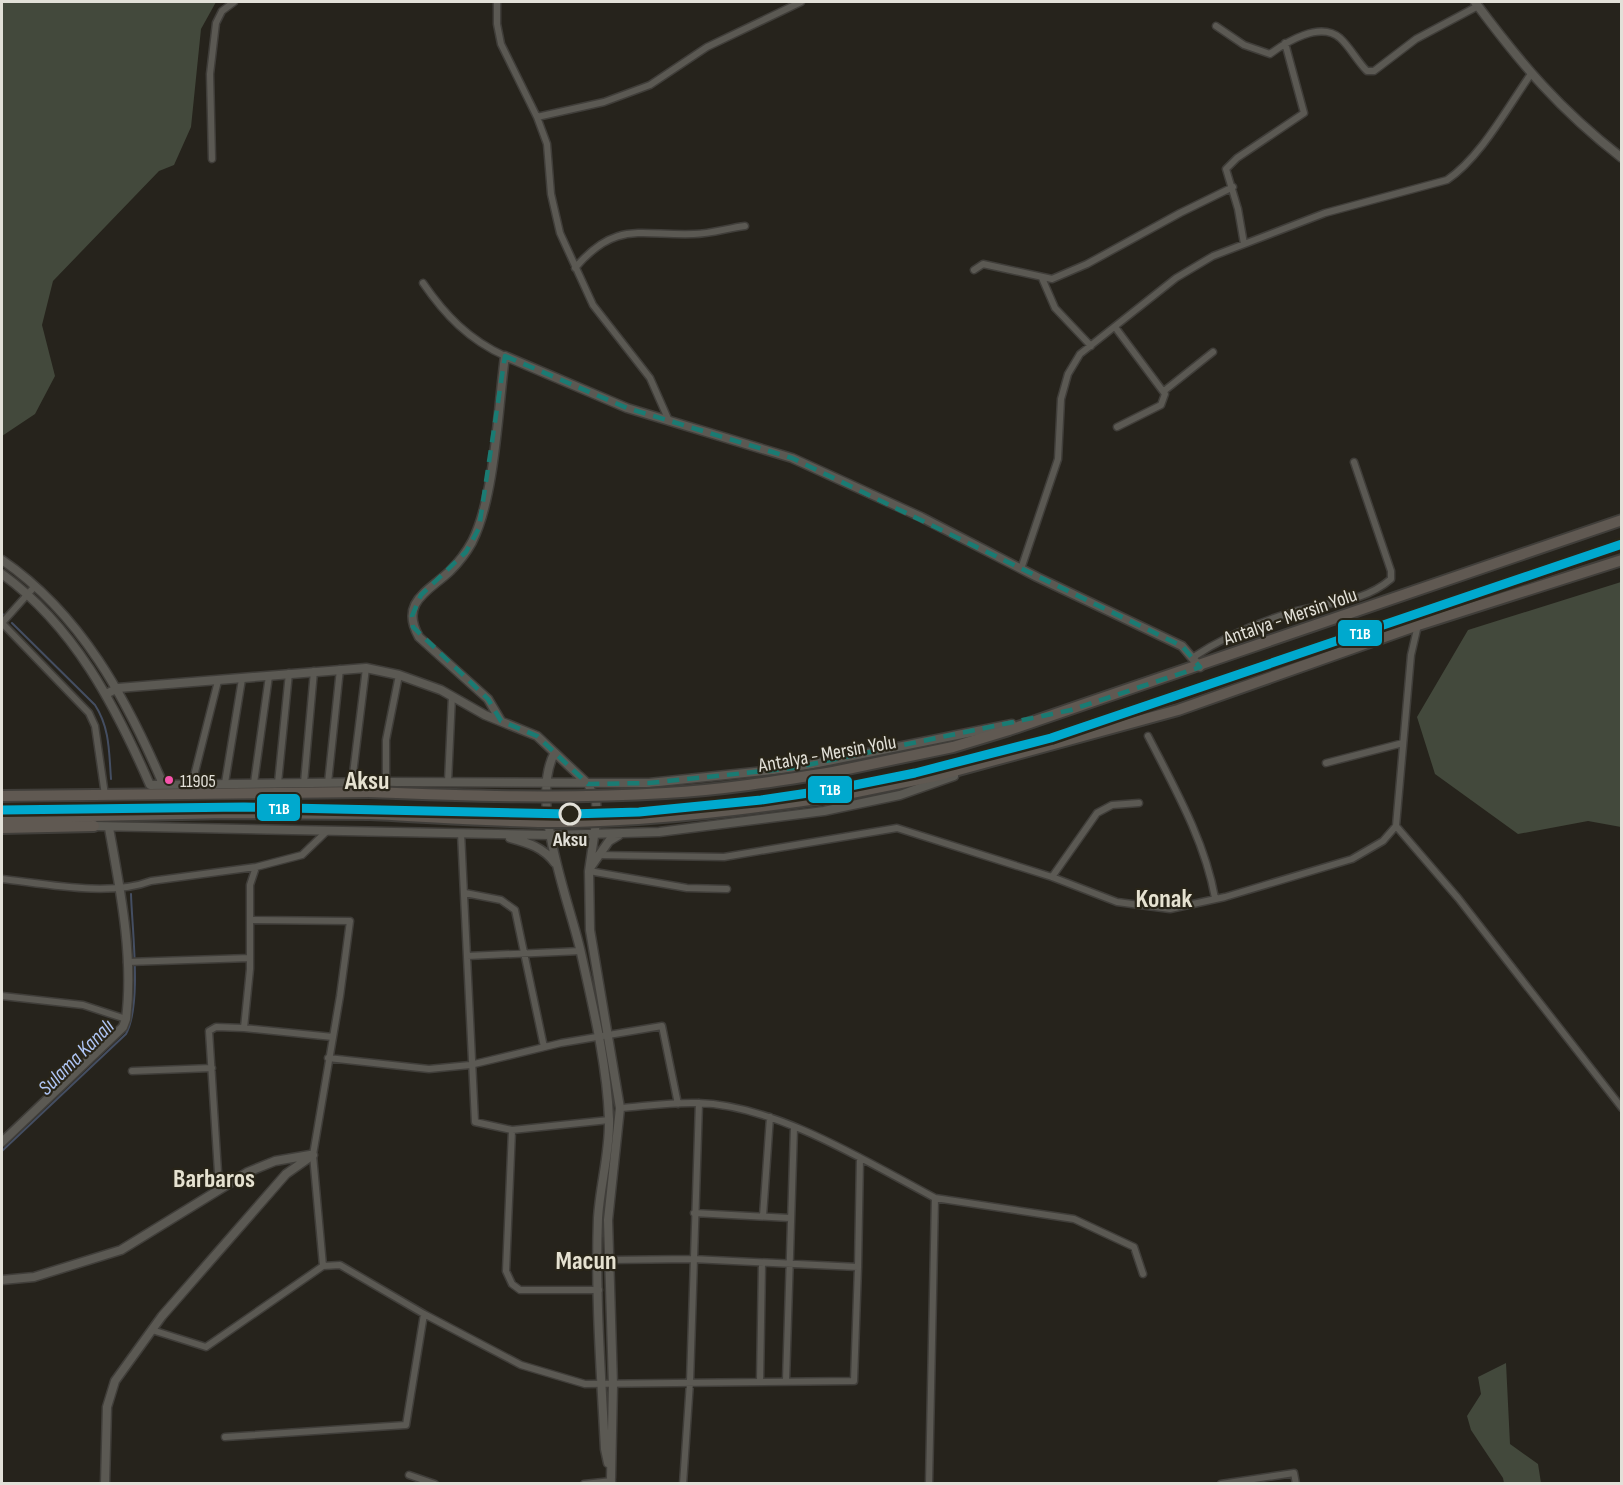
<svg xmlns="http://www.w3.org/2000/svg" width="1623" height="1485" viewBox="0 0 1623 1485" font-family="'Sofia Sans Condensed',sans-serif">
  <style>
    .green { fill: #43493c }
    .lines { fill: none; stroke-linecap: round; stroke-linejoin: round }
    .stream { stroke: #444e62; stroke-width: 2 }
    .street-casing { stroke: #403e3a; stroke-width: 9 }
    .secondary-casing { stroke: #403e3a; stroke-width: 11 }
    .highway-casing { stroke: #403e3a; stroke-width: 14 }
    .street { stroke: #5b5953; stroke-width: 6 }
    .secondary { stroke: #5b5953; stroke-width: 8 }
    .highway { stroke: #605952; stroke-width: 10 }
    .highway-bridge-casing { stroke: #403e3a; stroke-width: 14; stroke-linecap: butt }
    .highway-bridge { stroke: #605952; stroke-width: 10 }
    .tram-1-casing { stroke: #292519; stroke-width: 14 }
    .tram-1 { stroke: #00a9ce; stroke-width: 9 }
    .marked { fill: none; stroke: #1a7b73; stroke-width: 4.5; stroke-dasharray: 12 8; stroke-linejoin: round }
    .bus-dot { fill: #f653ac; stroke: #292519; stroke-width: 2 }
    .stop-dot { fill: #292519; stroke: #e2e0d8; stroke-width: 3 }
    .labels { text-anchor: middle; stroke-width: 4.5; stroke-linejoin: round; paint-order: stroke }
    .bus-label { font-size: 18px; fill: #e2e0d8; stroke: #292519; text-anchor: start }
    .street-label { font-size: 20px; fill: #e2e0d8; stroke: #292519 }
    .stop-label { font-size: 20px; font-weight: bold; fill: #e2e0d8; stroke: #292519 }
    .water-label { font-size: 21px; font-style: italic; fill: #afc5f5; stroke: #292519 }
    .district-label { font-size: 26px; font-weight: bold; fill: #e6e2d1; stroke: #292519 }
    .line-badge { stroke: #292519; stroke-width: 2 }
    .badge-label { font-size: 16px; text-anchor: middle; font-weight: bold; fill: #fff }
  </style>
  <rect width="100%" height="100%" fill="#26231c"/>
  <path class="green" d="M2 2H216L201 29 191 127 174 165 159 171 53 281 42 325 55 376 35 414 2 436Z
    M1621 582V827L1588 821 1518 834 1435 774 1417 717 1468 630Z
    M1506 1363 1510 1444 1538 1464 1541 1483H1504L1503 1478 1471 1430 1467 1416 1481 1394 1478 1377Z"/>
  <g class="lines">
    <path class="stream" d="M2 613 3 615
      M12 623 95 705C110 728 109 753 111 779
      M2 1151 126 1034C142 1004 132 930 131 894"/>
    <g class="street-casing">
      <path id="street" d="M497 2V24L501 44 537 117 547 144 551 194 560 233 593 305 650 378 669 421
        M1216 26 1244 45 1270 54C1286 42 1320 21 1340 38 1350 47 1357 61 1367 71H1374L1416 39 1478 6
        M537 117 604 102 650 85 707 47 801 2
        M212 159 210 74 216 23 222 11 234 2
        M1244 244 1238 209 1226 169 1237 158 1304 113 1285 43
        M575 268C616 220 640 236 694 234 711 234 728 228 745 226
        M974 270 983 264 1052 279 1087 264 1180 213 1233 187
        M1042 278 1055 308 1091 346
        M423 283C445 315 469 340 505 356
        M1115 327 1165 394 1161 405 1117 427
        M1164 391 1213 352
        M1021 569 1058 459 1061 399 1068 374 1080 354 1176 278 1213 256 1325 213 1447 180C1481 157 1507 108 1531 74
        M2 623 89 713 95 726 105 795
        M2 623 35 586
        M1192 658C1225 636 1258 622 1296 611 1330 602 1363 603 1391 579V571L1354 462
        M1148 736C1174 787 1205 841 1215 898
        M1326 763 1403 743
        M352 782 366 668
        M386 782V740L399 675
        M448 782 452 696
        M225 783 242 679
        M254 783 269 676
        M278 783 289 673
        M304 783 314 671
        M328 783 340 669
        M192 784 218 681
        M1396 826 1458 898 1622 1108
        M461 833 475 1122 512 1130 609 1120
        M598 855 724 857 897 828 1052 877 1117 902 1170 909 1225 897 1352 859 1383 841 1396 826 1411 655 1418 625
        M256 867 250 885V969L244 1028 333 1037
        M589 871 687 888 727 889
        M1052 877 1097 813 1112 805 1139 803
        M2 879C46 884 110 897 151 881L256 867 302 855 327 831
        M465 893 501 900 515 910 544 1047
        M467 956 581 951
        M127 962 250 958
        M2 996 83 1005 126 1019
        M328 1058 429 1069 470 1065 561 1043 662 1026 678 1104
        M132 1071 212 1068
        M620 1108C646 1106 672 1102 698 1103 776 1105 867 1162 935 1198L929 1484
        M512 1130 506 1271 512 1284 520 1290H599
        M219 1188 209 1031 216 1027 244 1028
        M935 1198 1074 1219 1134 1247 1143 1274
        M694 1213 790 1218
        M763 1216 770 1117
        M323 1266 340 1265 424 1314 521 1365 585 1384 854 1381 858 1267 692 1259 609 1260
        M858 1267 860 1158
        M152 1330 206 1347 323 1266 313 1155 340 996 350 921 250 920
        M786 1381 794 1128
        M760 1382 762 1263
        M225 1437 406 1425 424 1314
        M409 1475 435 1484
        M584 1484 612 1481
        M683 1484 690 1382 699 1103
        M1221 1484 1294 1473 1296 1484"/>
    </g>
    <g class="secondary-casing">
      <path id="secondary" d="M1475 2C1522 65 1559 109 1622 158
        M2 560C81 614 126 698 163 784
        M2 574C74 626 115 705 150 785L386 782 649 783 793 768 1012 724
        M106 694 118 688 366 668 399 675 441 690 485 715 537 736 588 784 596 801 597 816 589 871 590 930 620 1108 608 1220 613 1385 611 1478
        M501 721 488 699 419 637C399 602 429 591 450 571 459 562 466 553 472 542 495 497 498 408 505 356L627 408 792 458 921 517 1037 577 1182 646 1200 667
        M554 754C529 803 570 903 581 953 593 1007 607 1064 609 1119 610 1152 600 1185 598 1218 595 1295 601 1373 605 1449L608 1463
        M94 826 550 835 659 832 824 811 900 795 954 776
        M510 838C528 843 543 847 555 863
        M590 868 609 841 619 835
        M2 1142 123 1027 126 1019C134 957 120 889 109 828
        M2 1280 34 1277 121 1250 248 1172 275 1161 310 1155
        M105 1484 107 1407 115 1381 162 1316 286 1174 313 1155"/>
    </g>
    <g class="highway-casing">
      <path id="highway" d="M833 772 953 747 1009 730 1622 520
        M2 796 369 792
        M837 796 940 775 1178 710 1418 625 1622 560
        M2 818 226 813 370 814
        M2 828 94 826"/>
    </g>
    <use href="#street" class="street"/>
    <use href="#secondary" class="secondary"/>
    <use href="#highway" class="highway"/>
    <g class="highway-bridge-casing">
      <path id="highway-bridge" d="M369 792C468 796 567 799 666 793 722 790 778 781 833 772
        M370 814C438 817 507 823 575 822 663 820 750 809 837 796"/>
    </g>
    <use href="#highway-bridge" class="highway-bridge"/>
    <g class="tram-1-casing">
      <path id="tram-1" d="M2 810 244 807 570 814 639 812 761 800 835 789 915 773 1051 738 1622 544"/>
    </g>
    <use href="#tram-1" class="tram-1"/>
  </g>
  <path class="marked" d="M505 356 627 408 792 458 1182 646 1200 667 1071 710 793 768 649 783 588 784 537 736 501 721 488 699 413 627 412 616 421 595 466 552 479 528Z"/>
  <circle class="bus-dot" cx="169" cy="780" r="5"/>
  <circle class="stop-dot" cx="570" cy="814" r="10"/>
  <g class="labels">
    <g class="bus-label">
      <text x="180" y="787">11905</text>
    </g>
    <g class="street-label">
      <text transform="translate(1290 616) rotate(-19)" y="7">Antalya - Mersin Yolu</text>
      <text transform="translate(827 753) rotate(-10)" y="7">Antalya - Mersin Yolu</text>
    </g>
    <g class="stop-label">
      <text x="570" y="846">Aksu</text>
    </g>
    <g class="water-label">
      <text transform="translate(76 1057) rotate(-45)" y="7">Sulama Kanalı</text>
    </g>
    <g class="district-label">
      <text x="367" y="789">Aksu</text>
      <text x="1164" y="907">Konak</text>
      <text x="214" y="1187">Barbaros</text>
      <text x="586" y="1269">Macun</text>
    </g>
  </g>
  <g class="line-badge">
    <rect x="1337" y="619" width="46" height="28" rx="6" fill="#00a9ce"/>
    <rect x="807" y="775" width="46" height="29" rx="6" fill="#00a9ce"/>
    <rect x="256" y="793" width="45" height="29" rx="6" fill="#00a9ce"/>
  </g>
  <g class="badge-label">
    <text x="1360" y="639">T1B</text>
    <text x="830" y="795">T1B</text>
    <text x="279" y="814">T1B</text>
  </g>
  <rect width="1623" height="1485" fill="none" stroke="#e2e0d8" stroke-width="6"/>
</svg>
